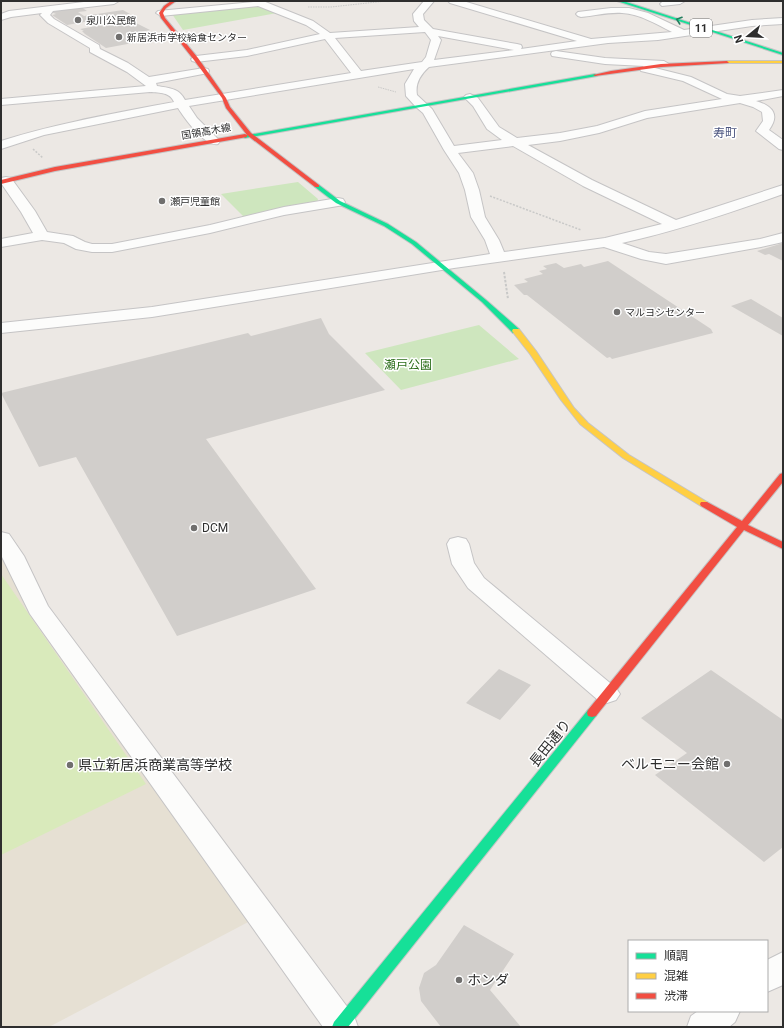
<svg xmlns="http://www.w3.org/2000/svg" width="784" height="1028" viewBox="0 0 784 1028" font-family="Roboto,'Noto Sans JP',sans-serif">
  <style>
    .education { fill: #e6e0d3 }
    .green { fill: #cee6be }
    .pitch { fill: #d9eabb }
    .building { fill: #d1cecb }
    .lines { fill: none; stroke-linecap: round; stroke-linejoin: round }
    .street-casing { stroke: #c5c4c5; stroke-width: 2 }
    .fast-casing { stroke: #c5c4c5; stroke-width: 2 }
    .slow-casing { stroke: #c5c4c5; stroke-width: 2 }
    .jam-casing { stroke: #c5c4c5; stroke-width: 2 }
    .path-far2 { stroke: #c9c9c8; stroke-width: 1; stroke-dasharray: 1.5 1; stroke-linecap: butt }
    .path-far1 { stroke: #c9c9c8; stroke-width: 1.5; stroke-dasharray: 2 1.5; stroke-linecap: butt }
    .path { stroke: #c9c9c8; stroke-width: 2; stroke-dasharray: 2.5 1.5; stroke-linecap: butt }
    .street { fill: #fcfcfb; fill-rule: evenodd }
    .fast { fill: #16e098; fill-rule: evenodd }
    .slow { fill: #ffcf43; fill-rule: evenodd }
    .jam { fill: #f24e42; fill-rule: evenodd }
    .oneway { stroke: #237e5e }
    .poi-dot { fill: #706f6e; stroke: #fff; stroke-width: 1.5 }
    .labels { text-anchor: middle; stroke-width: 3; stroke-linejoin: round; paint-order: stroke }
    .far-poi-label { font-size: 10px; fill: #2e2e2e; stroke: #fff; text-anchor: start }
    .far-street-label { font-size: 10px; fill: #2e2e2e; stroke: #fff }
    .shield { fill: #fff; stroke: #6d6d6d; stroke-width: 1 }
    .shield-label { font-size: 11px; font-weight: bold; fill: #2e2e2e }
    .far-quarter-label { font-size: 12px; fill: #4d5680; stroke: #fff }
    .park-label { font-size: 12px; fill: #2c6e1b; stroke: #fff }
    .poi-label { font-size: 12px; fill: #2e2e2e; stroke: #fff; text-anchor: start }
    .near-street-label { font-size: 14px; fill: #2e2e2e; stroke: #fff }
    .near-poi-label { font-size: 14px; fill: #2e2e2e; stroke: #fff; text-anchor: start }
  </style>
  <rect width="100%" height="100%" fill="#ece8e4"/>
  <path class="education" d="M1 552 26 609 252 920 49 1027H1Z"/>
  <path class="green" d="M256 5 277 13 183 30 172 14Z
    M298 182 318 199 317 203 244 217 221 194Z
    M479 325 519 359 401 390 365 353Z"/>
  <path class="pitch" d="M1 574 146 784 1 855Z"/>
  <path class="building" d="M81 7 87 11 78 12 84 16 123 10 130 14 67 25 52 15 56 14 51 12Z
    M130 20 150 30 141 32 154 39 106 48 85 34 82 31H84L80 29Z
    M783 243V261L769 254 765 255 757 251Z
    M608 261 711 329 713 333 612 359 610 357 607 358 527 295H524L514 285 528 282 524 279 543 274 539 271 547 269 543 266 556 263 564 268 581 264 584 267Z
    M751 299 783 318V336L731 306Z
    M321 318 329 334 385 390 206 439 316 589 177 636 76 457 39 467 1 393 248 333 251 336Z
    M499 669 531 685 500 720 466 703Z
    M711 670 783 720V847L764 862 655 775 687 753 641 718Z
    M464 925 514 954 490 990 521 1027H441L421 1001 419 988 424 973 436 965Z"/>
  <g class="lines">
    <g class="street-casing">
      <path id="street" d="M92 1H119L114 4 53 11 50 15 54 19 99 45 100 49 128 63 149 77 204 68 208 69 209 71 208 73 156 83 157 86C169 88 179 88 185 100L351 73 325 39 247 56 196 62 192 61 191 59 196 56 247 50 320 34 306 25 258 6 161 16 156 13 158 11 263 1 313 21 330 33 419 27 414 21 413 14 424 1H434L423 14 424 20 433 29 517 44 521 45 522 47 521 49 577 41 450 3 448 1H463L591 39 672 32C656 24 640 14 622 13 608 12 594 16 581 17L578 16 576 14 578 12 611 8H629L648 13 684 30 752 20 783 18V24L752 26 658 40 608 43 429 67C420 75 415 84 417 95L432 109 454 146 502 140 487 129 473 106 464 97 466 95 470 94 478 98 499 127 517 138 560 133 597 126 645 111 722 99 683 81 641 71 640 69 644 66 605 64 552 56 551 54 552 52 556 51 605 58 664 61 669 64 668 66H647L691 77 727 94 740 96 783 90V96L756 101C773 106 780 115 769 130L783 140V150L779 149 756 131 763 121 762 112 753 107 740 103 647 118 599 133 560 141 528 145 592 180 676 220 783 185V194C730 213 677 231 622 243L649 252 666 254 760 239 783 233V242L761 247 666 264 641 259 604 247 454 268 152 317 1 333V323L152 307 490 254 485 240 471 217 465 190 459 173 444 150 423 113 416 107 406 96 405 84 414 69 189 106 197 118 220 141 218 144C205 147 185 119 178 108L44 135 1 149V141C58 123 116 113 174 102 170 92 160 93 150 92L1 105V99L146 86 127 72 90 52V48L48 23 40 15 42 13 11 17 1 20V14L9 11ZM425 32 431 40 426 57 422 62 361 71 335 38ZM438 36 514 50 434 60 441 40ZM513 146 583 186 662 224 605 238 504 252 499 240 485 217 479 190 473 173 458 153Z
        M666 1H685L680 4 662 6 660 4 662 2Z
        M6 177 11 178 35 211 47 232 73 236 85 242 92 244H112L210 225 284 207 338 198 343 199 345 202 343 205 338 206 284 215 210 233 112 252H92L76 249 64 243 42 240 1 247V239L33 233 21 212 1 183V178Z
        M1 532 9 534 24 556 48 606 354 1016 358 1027H323L30 614 1 555Z
        M458 537 466 539 469 544 474 563 484 578 616 688 620 694 616 700 607 703 598 700 468 588 452 564 447 544 450 539Z
        M783 952V985L767 992V960Z
        M698 1011H740L735 1022 729 1027H687L691 1016Z"/>
    </g>
    <g class="fast-casing">
      <path id="fast" d="M617 1H623L783 53V55Z
        M595 74 597 76 245 138 242 136Z
        M315 185H319L340 201 388 224 416 242 486 300 519 329V333H513L482 302 412 244 384 226 336 203 315 187Z
        M592 709 596 710 597 713 596 716 348 1027H332L334 1022 588 710Z"/>
    </g>
    <g class="slow-casing">
      <path id="slow" d="M727 61H783V63H725Z
        M513 329H519L536 351 574 408 588 423 629 455 707 502 708 504 707 506H701L623 458 580 424 561 400 530 354 512 331Z"/>
    </g>
    <g class="jam-casing">
      <path id="jam" d="M171 1H176L166 8 163 13 165 18 198 58 226 98 230 107 251 133 319 185V187H315L247 135 226 108 222 98 194 60 161 18 159 13 164 6Z
        M727 61 729 63 661 67 595 76 593 75 611 71 661 64Z
        M245 134 247 135V137L55 171 1 184V180L55 167Z
        M783 473V482L748 525 783 542V549L744 530 596 716 592 717 588 716 587 713 588 710 737 527 701 506 700 504 701 502H707L742 521 780 474Z"/>
    </g>
    <path class="path-far2" d="M308 7H331L386 1
      M378 87 396 92"/>
    <path class="path-far1" d="M33 149 43 158
      M490 196 581 230"/>
    <path class="path" d="M504 272 508 299"/>
    <use href="#street" class="street"/>
    <use href="#fast" class="fast"/>
    <use href="#slow" class="slow"/>
    <use href="#jam" class="jam"/>
  </g>
  <defs><path id="oneway-chevron" d="M-2-3.5L2.5 0L-2 3.5" fill="none" stroke-width="1.6" stroke-linecap="round" stroke-linejoin="round"/></defs>
  <use class="oneway" href="#oneway-chevron" transform="translate(679 20) rotate(-161)"/>
  <g class="poi-dot">
    <circle cx="78" cy="20" r="4"/>
    <circle cx="119" cy="37" r="4"/>
    <circle cx="162" cy="201" r="4"/>
    <circle cx="617" cy="312" r="4"/>
    <circle cx="194" cy="528" r="4"/>
    <circle cx="727" cy="764" r="4"/>
    <circle cx="70" cy="765" r="4"/>
    <circle cx="459" cy="980" r="4"/>
  </g>
  <g class="labels">
    <g class="far-poi-label">
      <text x="86" y="24">泉川公民館</text>
      <text x="127" y="41">新居浜市学校給食センター</text>
      <text x="170" y="205">瀬戸児童館</text>
      <text x="625" y="316">マルヨシセンター</text>
    </g>
    <g class="far-street-label">
      <text transform="translate(206 131) rotate(-10)" y="4">国領高木線</text>
    </g>
    <rect class="shield" x="690" y="19" width="22" height="18" rx="3"/>
    <g class="shield-label">
      <text x="701" y="32">11</text>
    </g>
    <g class="far-quarter-label">
      <text x="725" y="137">寿町</text>
    </g>
    <g class="park-label">
      <text x="408" y="369">瀬戸公園</text>
    </g>
    <g class="poi-label">
      <text x="202" y="532">DCM</text>
    </g>
    <g class="near-street-label">
      <text transform="translate(550 743) rotate(-51)" y="5">長田通り</text>
    </g>
    <g class="near-poi-label">
      <text x="719" y="769" text-anchor="end">ベルモニー会館</text>
      <text x="78" y="770">県立新居浜商業高等学校</text>
      <text x="467" y="985">ホンダ</text>
    </g>
  </g>
  <rect width="784" height="1028" fill="none" stroke="#2e2e2e" stroke-width="4"/>
  <rect x="628" y="940" width="140" height="72" fill="#ffffff" stroke="#ababab"/>
  <rect x="636" y="953" width="20" height="6" fill="#16e098" stroke="#ababab"/>
  <text x="664" y="960" font-size="12" fill="#2e2e2e">順調</text>
  <rect x="636" y="973" width="20" height="6" fill="#ffcf43" stroke="#ababab"/>
  <text x="664" y="980" font-size="12" fill="#2e2e2e">混雑</text>
  <rect x="636" y="993" width="20" height="6" fill="#f24e42" stroke="#ababab"/>
  <text x="664" y="1000" font-size="12" fill="#2e2e2e">渋滞</text>
  <g transform="translate(748 36) rotate(252)" stroke="#ffffff" stroke-width="3" paint-order="stroke">
  <path d="M0-3L7 15L0 10L-7 15Z" fill="#2e2e2e"/>
  <text y="-6" font-size="11" font-weight="bold" text-anchor="middle" fill="#2e2e2e">N</text>
  </g>
</svg>
